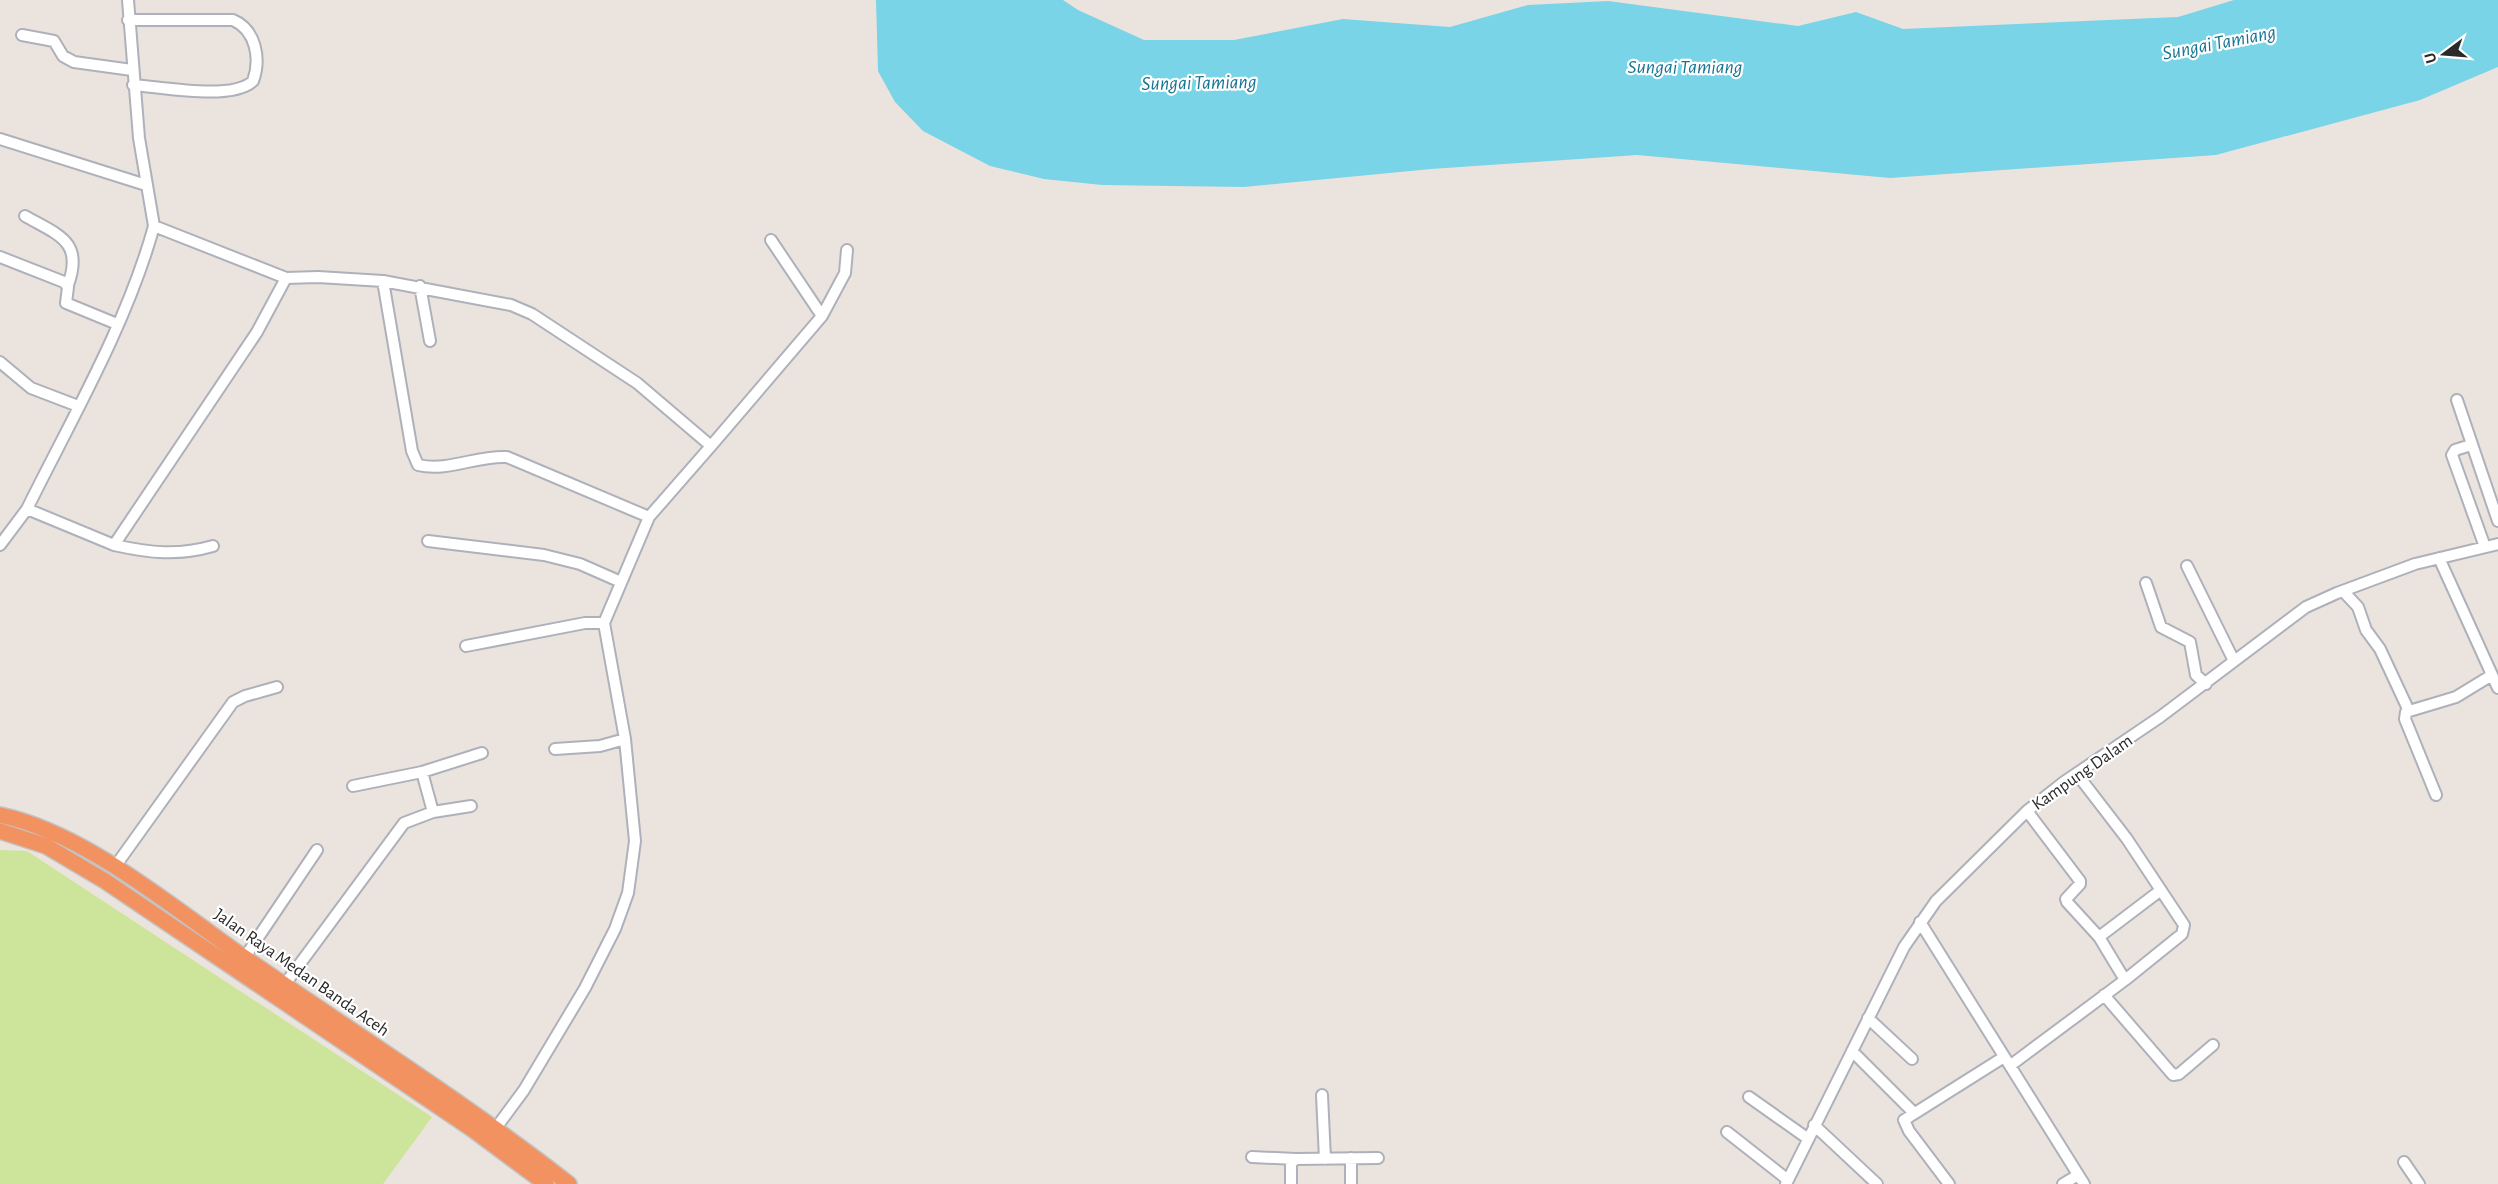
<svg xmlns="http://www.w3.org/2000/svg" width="2498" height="1184" viewBox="0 0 2498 1184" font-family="'Alegreya Sans',sans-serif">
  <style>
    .pitch { fill: #cce59a }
    .water { fill: #78d4e6 }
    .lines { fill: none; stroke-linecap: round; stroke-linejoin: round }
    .minor-casing { stroke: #aeb1ba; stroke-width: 14 }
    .highway-casing { stroke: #c3c3c3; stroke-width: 18 }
    .minor { stroke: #fff; stroke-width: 10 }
    .highway { stroke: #f39261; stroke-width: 15 }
    .labels { text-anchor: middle; stroke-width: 4.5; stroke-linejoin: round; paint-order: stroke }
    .street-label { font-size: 18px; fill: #2a2a2a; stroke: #fff }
    .water-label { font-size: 20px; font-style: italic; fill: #167493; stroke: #fff }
  </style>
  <rect width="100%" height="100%" fill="#ebe4de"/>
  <path class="pitch" d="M0 850 27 851 432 1117 383 1184H0Z"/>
  <path class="water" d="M876 0H1063L1078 10 1144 40H1234L1343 19 1450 27 1528 5 1608 1 1798 26 1856 12 1903 29 2178 17 2234 0H2498V67L2420 100 2216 155 1890 178 1637 155 1431 169 1244 187 1102 185 1044 179 990 166 923 131 895 102 878 71Z"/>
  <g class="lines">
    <g class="minor-casing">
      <path id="minor" d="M128 0 139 138 154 226
        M128 20H233C256 30 261 59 253 81 232 101 162 87 133 85
        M22 35 54 41 63 56 74 62 132 70
        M0 139 146 185
        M25 216C58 235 84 241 68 285
        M771 240 822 316
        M0 257 64 282 68 287 66 303 117 324
        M383 281 412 451 418 465C449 472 477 455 507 457L649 517
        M420 286 430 341
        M0 362 31 388 78 406
        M2457 400 2498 521
        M2471 445 2455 450 2452 455 2485 547
        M711 446 822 316 845 273 847 250
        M27 509C72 418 127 324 154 226L286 278 318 277 383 281 511 305 532 314 637 383 711 446 649 517 604 623 625 739 635 841 628 893 615 929 585 988 524 1090 496 1128
        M428 541 544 555 580 564 621 582
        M0 545 27 509 114 545 257 332 286 278
        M114 545C150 553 178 556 213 546
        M2439 558 2498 688
        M2187 566 2234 661
        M2146 583 2161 627 2190 642 2196 675 2206 684
        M2343 591 2358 607 2366 630 2380 649 2408 709
        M466 646 585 623H604
        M555 749 600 746 625 739
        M422 772 433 812
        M2077 774 2127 839 2184 925 2182 934 2125 980
        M353 786 422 772 482 753
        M2436 795 2405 719 2406 712 2456 697 2492 675
        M114 868 233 702 245 696 277 687
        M1920 922 2084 1184
        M2099 937 2161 890
        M245 957 317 850
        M285 984 404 823 433 812 471 806
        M2104 995 2173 1075 2179 1074 2213 1045
        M1868 1018 1912 1059
        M1852 1051 1914 1113
        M2011 1065 2125 980 2099 937 2067 902 2066 899 2080 884V881L2027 811
        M1322 1095 1325 1159
        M1749 1097 1807 1138
        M1814 1125 1877 1184
        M1727 1132 1788 1180
        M1252 1157 1296 1159
        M2404 1162 2419 1184
        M1291 1184V1163L1296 1159 1378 1158
        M1351 1184V1158
        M1786 1184 1904 947 1936 901 2027 811 2064 782 2160 717 2306 607 2337 593 2415 564 2498 544
        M1949 1184 1909 1131 1904 1120 2004 1057
        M2063 1184 2078 1175"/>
    </g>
    <g class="highway-casing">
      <path id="highway" d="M0 815C84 832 175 909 245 958 354 1033 465 1103 569 1184
        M0 831 46 846 105 881 472 1129 546 1184"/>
    </g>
    <use href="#minor" class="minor"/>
    <use href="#highway" class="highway"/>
  </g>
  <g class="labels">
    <g class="street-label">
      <text transform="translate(2082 772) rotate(-35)" y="6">Kampung Dalam</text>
      <text transform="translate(302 972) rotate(35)" y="6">Jalan Raya Medan Banda Aceh</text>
    </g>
    <g class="water-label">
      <text transform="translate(2219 42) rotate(-11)" y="7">Sungai Tamiang</text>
      <text x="1685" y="73">Sungai Tamiang</text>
      <text transform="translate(1199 82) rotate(-1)" y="7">Sungai Tamiang</text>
    </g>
  </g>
  <g transform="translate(2444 54) rotate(254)" stroke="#ffffff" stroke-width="4.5" paint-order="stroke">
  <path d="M0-4.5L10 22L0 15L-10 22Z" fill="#2a2a2a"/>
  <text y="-9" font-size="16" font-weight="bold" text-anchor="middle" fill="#2a2a2a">U</text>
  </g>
</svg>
